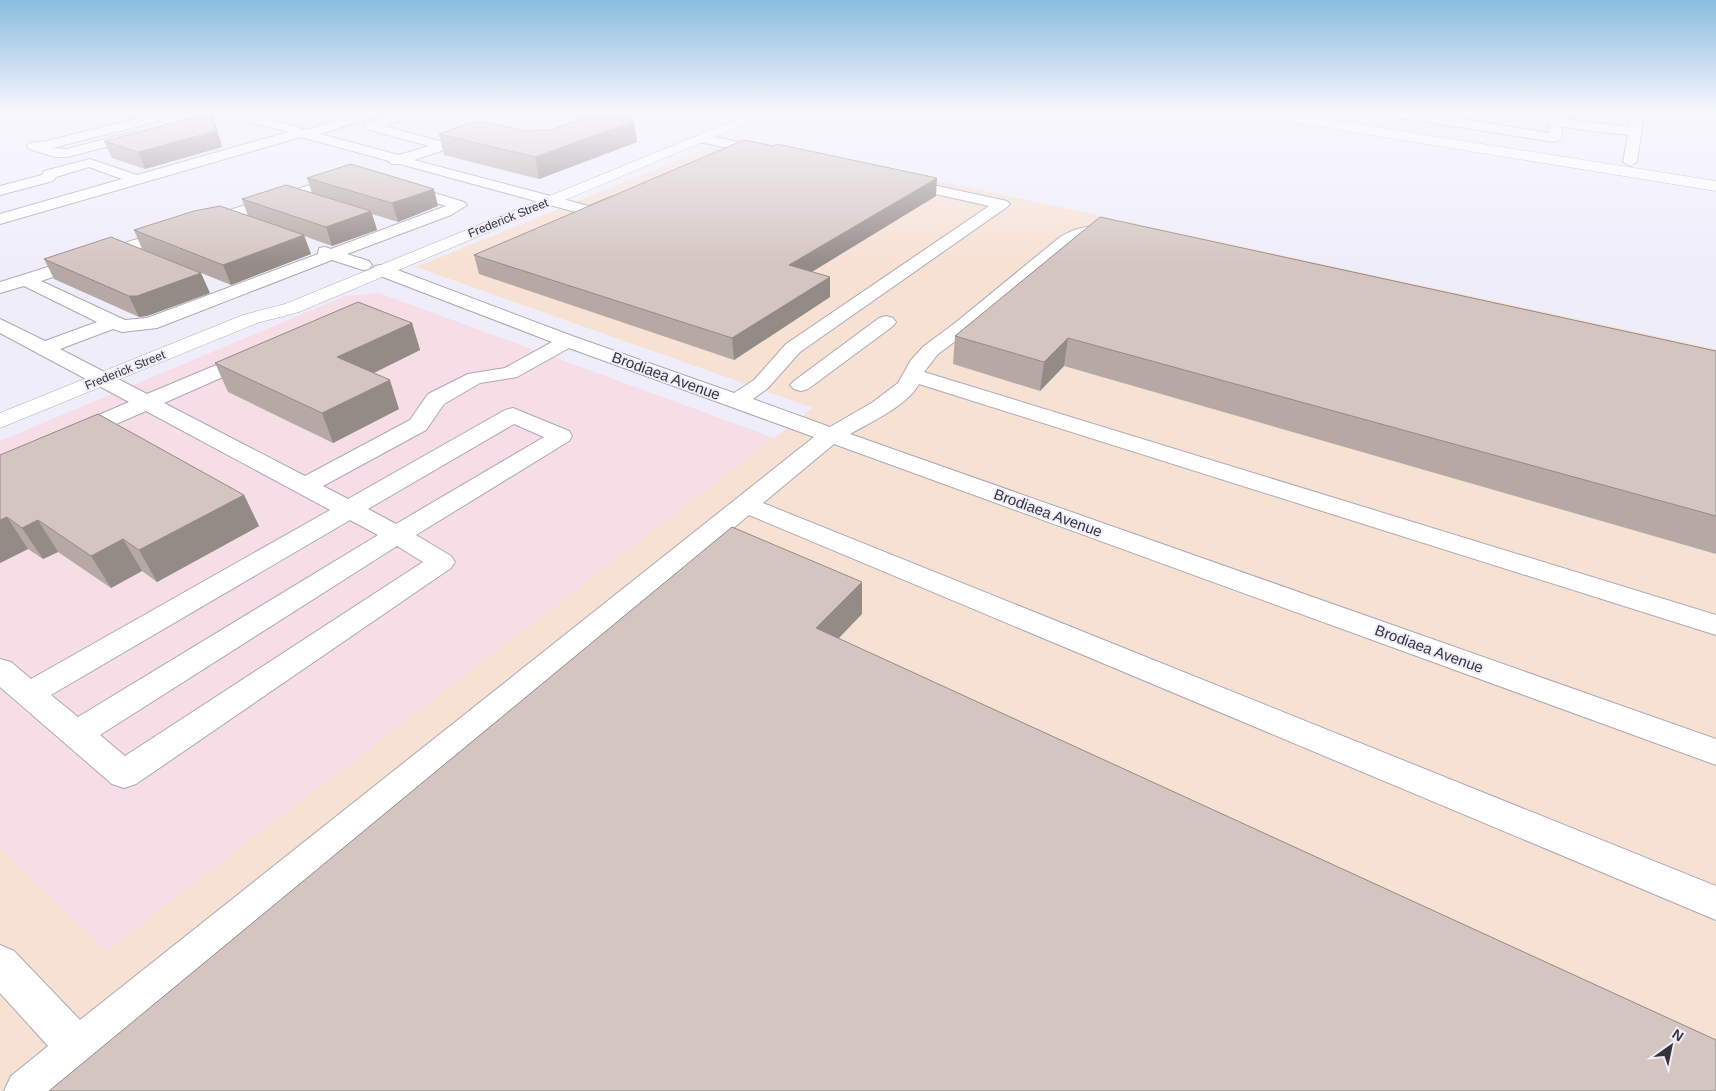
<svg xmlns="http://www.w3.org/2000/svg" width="1716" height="1091" viewBox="0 0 1716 1091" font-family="Helvetica,sans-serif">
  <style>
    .commercial { fill: #f7dee6 }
    .industrial { fill: #f7e1d3 }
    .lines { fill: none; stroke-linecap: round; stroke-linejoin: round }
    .minor-casing { stroke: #aba8b5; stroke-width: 2 }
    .major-casing { stroke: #aba8b5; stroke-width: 1 }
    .minor { fill: #fff; fill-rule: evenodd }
    .major { fill: #fff; fill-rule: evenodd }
    .wall { fill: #b6a9a5 }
    .shaded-wall { fill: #948a86 }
    .building { fill: #d4c5c0; stroke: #948a86 }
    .labels { text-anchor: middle; stroke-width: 4; stroke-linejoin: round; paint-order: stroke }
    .far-street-label { font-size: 12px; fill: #343338; stroke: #f0edfb }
    .street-label { font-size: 15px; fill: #343338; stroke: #f0edfb }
  </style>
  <rect width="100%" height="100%" fill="#f0edfb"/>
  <path class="commercial" d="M379 293 774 438 106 951 0 848V441L345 296Z"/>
  <path class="industrial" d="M735 137 1716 349V1091H0V848L106 951 813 408 416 267Z"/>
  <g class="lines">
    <g class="minor-casing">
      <path id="minor" d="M158 113 187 120 189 123 183 127 159 121 52 148 67 149 139 130 145 134 144 137 67 157H55L29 149 27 146 29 143 47 141Z
        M226 113H248L306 130 359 113H403L405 116 403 119 384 126 443 142 467 134 481 135 483 138 481 141 468 142 414 160 589 206 611 197H621L624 200 621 203 590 216 400 164H391L389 161 301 137 0 224V214L122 179 89 167 56 177 53 181 0 195V186L42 175 44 171 90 159 137 175 288 132 228 116ZM379 115 385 117 366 123 365 126 366 129 429 146 399 155 320 134Z
        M716 113H738L740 116 734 120 718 116Z
        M1390 113H1423L1549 133 1550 124 1521 113H1541L1557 118 1629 127 1632 113H1644L1637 162 1630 166 1623 162 1628 135 1562 127V138L1555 142 1396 117Z
        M704 135 743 143 745 146 738 150 699 142 697 139Z
        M345 174 350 175 352 178 350 181C247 216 144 247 41 281L125 320 147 318 318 254 319 248 325 247 331 249 446 206 398 191 396 188 398 185H408L464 202 467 205 451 215 347 254 369 261 372 265 369 269 363 270 332 260 157 328 122 332 113 329 60 349 147 394 245 353 252 351 259 353 262 357 259 361 164 403 305 476 410 420 428 394 468 374 505 368 552 342 375 274 372 270 375 266 381 265 387 266 575 337 734 393 754 380 786 344 989 206 895 185 893 182 895 179 900 178 1007 201 1010 204 1007 207 800 352 768 388 753 399 830 427 873 402 898 383 911 360 924 346 955 323 1060 237C1080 225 1100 223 1123 229L1125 232 1123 235C1101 241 1096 229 1072 243L969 331 938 354 924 372 1716 615V635L919 384C907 406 871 422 850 434L1716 739V765L834 444 763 503 1716 886V920L749 515 60 1091H4L11 1076 48 1046 0 993V945L14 951 80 1020 814 437 569 348 517 377 480 383 444 404 426 430 323 486 348 499 505 410 513 408 569 431 572 436 569 441 416 535 451 556 455 562 451 568 136 784 124 788 112 784 0 687V659L11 662 31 679 330 510 146 411 84 438 76 440 68 438 65 433 68 428 129 402 0 333V319L45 341 97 322 24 286 0 293V282ZM514 424 544 437 396 524 368 509ZM350 520 378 535 78 717 51 695ZM397 546 423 562 125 756 100 735Z
        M886 316 893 318 896 322 893 326 808 389 801 391 794 389 790 385 794 381 879 318Z"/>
    </g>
    <g class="major-casing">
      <path id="major" d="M753 113H771L299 312 257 323 0 428V413L243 315 285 304Z
        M1254 113H1287L1716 181V191L1260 117Z"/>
    </g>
    <use href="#minor" class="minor"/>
    <use href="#major" class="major"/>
  </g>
  <path class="wall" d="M217 129 222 147 145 169 112 158 104 141Z
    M526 131 637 142 539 179 444 155 439 134Z
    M307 178 438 206 398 222 372 214 377 230 332 246 304 236 311 254 231 285 142 249 134 230 248 216 242 199 312 193Z
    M936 196 812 272 830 297 734 360 479 274 474 255Z
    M44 259 210 293 147 316 139 317 54 279Z
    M412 323 420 350 374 373 399 409 333 443 228 392 215 363Z
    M955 336 1716 351V554L1064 366 1040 391 953 364Z
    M0 455 244 495 259 526 157 582 142 571 111 588 58 552 43 559 28 549 0 563Z"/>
  <path class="shaded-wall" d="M211 113 217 129 222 147 145 169 138 152Z
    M634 121 637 142 539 179 535 157Z
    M937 178 936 196 790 285 789 265Z
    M434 189 438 206 398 222 392 203Z
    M371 211 377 230 332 246 326 227Z
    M304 235 311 254 231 285 223 265Z
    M201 273 210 293 147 316 139 317 129 296Z
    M830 277V297L734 360 732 338Z
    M412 323 420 350 347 386 337 357Z
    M1068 338 1064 366 1040 391 1044 362Z
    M390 380 399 409 333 443 322 413Z
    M244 495 259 526 157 582 139 550Z
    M7 517 28 549 0 563V520Z
    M38 520 58 552 43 559 22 528Z
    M123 539 142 571 111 588 91 556Z
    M862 582V614L817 661 816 628Z"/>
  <path class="building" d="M211 113 216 131 138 152 104 141Z
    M598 113 634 121 535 157 439 134 473 122H486L526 131 550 130Z
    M744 140 773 146 777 144 937 178 789 265 830 277 732 338 474 255Z
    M351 164 434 189 392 203 307 178Z
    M286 185 371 211 326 227 242 199Z
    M220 206 304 235 223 265 134 230 194 211Z
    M1100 217 1716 351V516L1068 338 1044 362 955 336Z
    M111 237 201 273 137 296H129L44 259Z
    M358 302 412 323 337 357 390 380 322 413 215 363Z
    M98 414 244 495 139 550 123 539 91 556 38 520 22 528 7 517 0 520V455Z
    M732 527 862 582 816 628 1716 1040V1091H49Z"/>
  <linearGradient id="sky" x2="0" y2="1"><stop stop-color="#89bddf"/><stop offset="0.42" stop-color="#f8f7fd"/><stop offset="1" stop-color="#f8f7fd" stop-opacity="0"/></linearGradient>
  <rect width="1716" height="266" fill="url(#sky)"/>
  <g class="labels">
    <g class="far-street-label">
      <text transform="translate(508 218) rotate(-22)" y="4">Frederick Street</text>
      <text transform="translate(125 370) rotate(-22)" y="4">Frederick Street</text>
    </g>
    <g class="street-label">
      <text transform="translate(666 376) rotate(20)" y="5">Brodiaea Avenue</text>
      <text transform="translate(1048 513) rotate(20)" y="5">Brodiaea Avenue</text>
      <text transform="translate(1429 649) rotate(20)" y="5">Brodiaea Avenue</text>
    </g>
  </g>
  <g transform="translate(1671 1046) rotate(33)" stroke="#f0edfb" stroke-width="4" paint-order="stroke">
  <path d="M0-4L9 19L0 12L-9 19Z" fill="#343338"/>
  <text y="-8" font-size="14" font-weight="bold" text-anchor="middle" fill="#343338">N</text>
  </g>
</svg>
